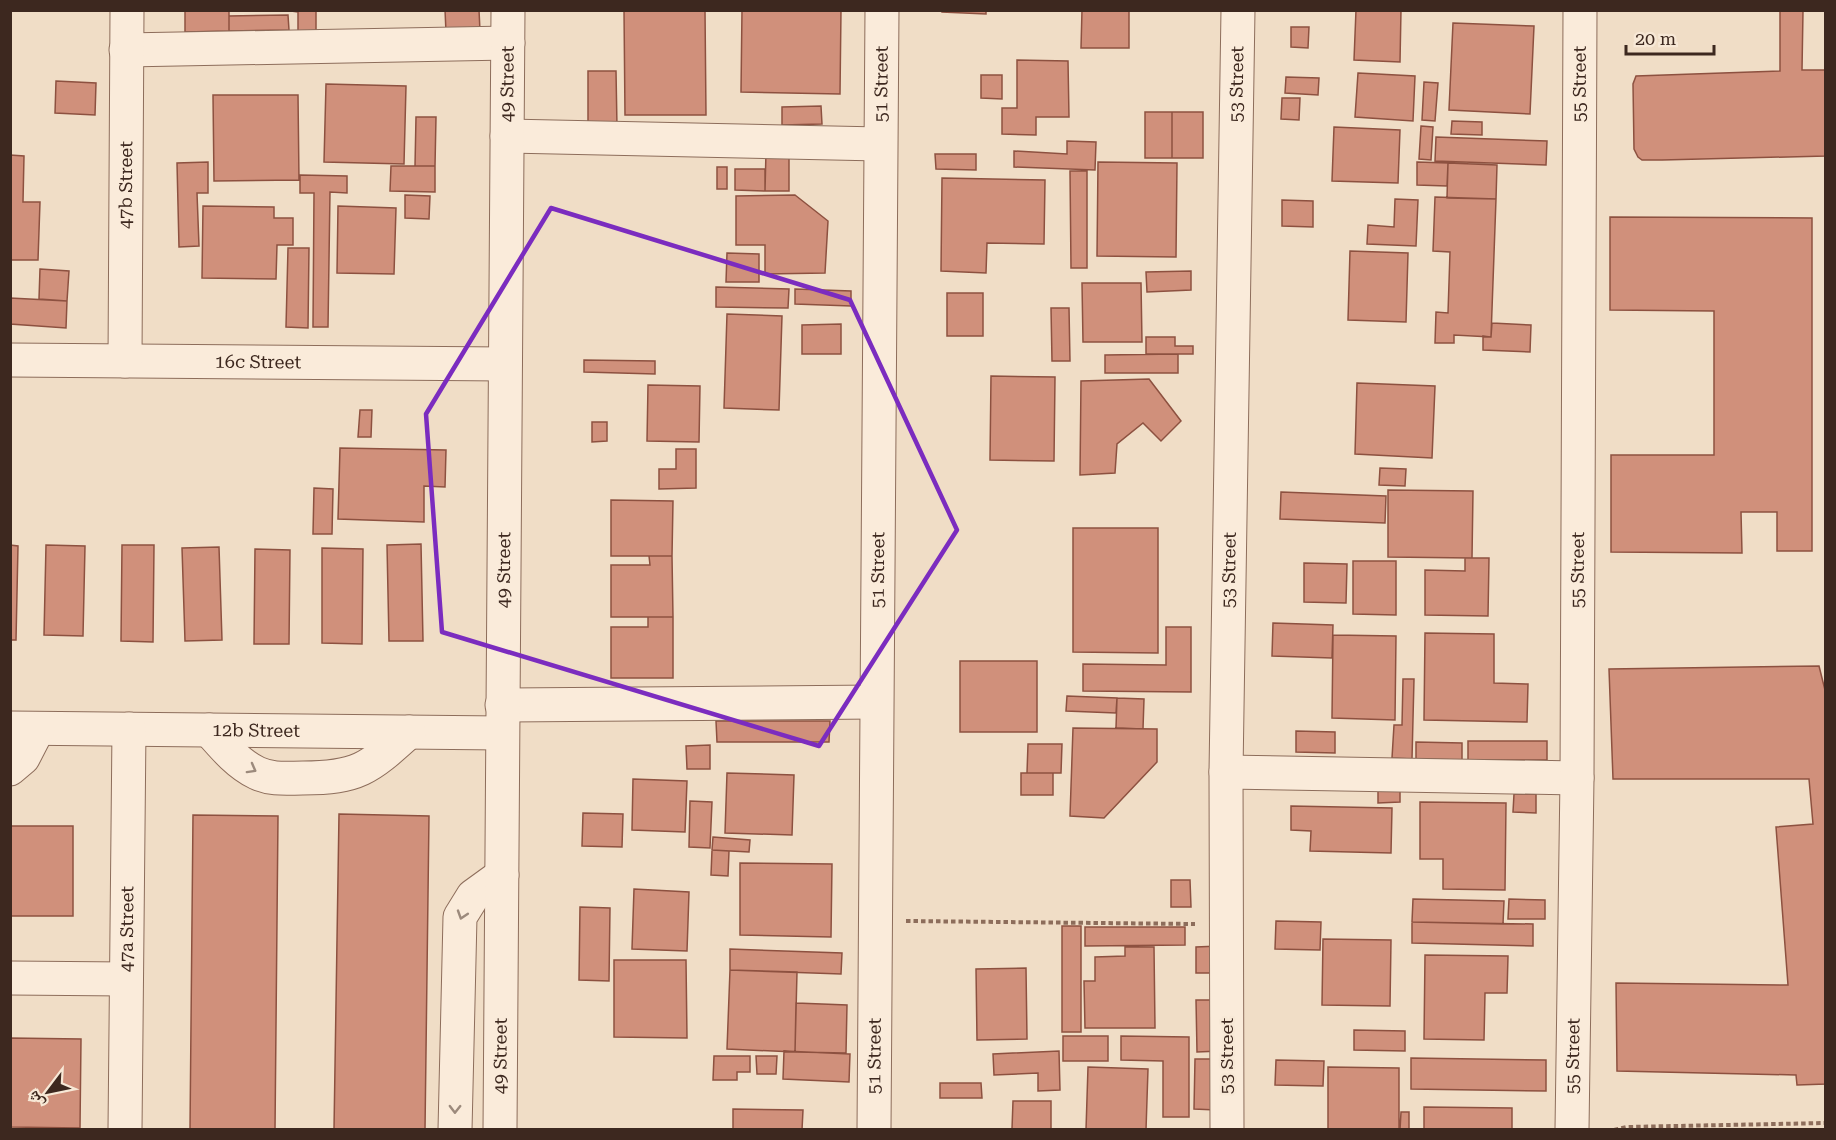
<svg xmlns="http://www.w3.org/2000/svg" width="1836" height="1140" viewBox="0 0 1836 1140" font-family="'Roboto Serif','Noto Naskh Arabic',serif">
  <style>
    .building { fill: #d0907b; stroke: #8d5140; stroke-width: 1.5 }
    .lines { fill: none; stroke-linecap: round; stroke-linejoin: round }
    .minor-casing { stroke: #8d6d5b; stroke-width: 35 }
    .path { stroke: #8d6d5b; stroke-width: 4; stroke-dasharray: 4.5 3; stroke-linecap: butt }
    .minor { stroke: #faebda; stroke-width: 33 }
    .oneway { stroke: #9c8a7c }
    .marked { fill: none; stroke: #7b2cbf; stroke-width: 4.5; stroke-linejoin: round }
    .labels { text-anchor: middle; stroke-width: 5; stroke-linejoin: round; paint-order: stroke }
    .street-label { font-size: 18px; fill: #3d281f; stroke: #f7e8d6 }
  </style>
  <rect width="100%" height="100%" fill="#f0ddc6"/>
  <path class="building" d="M185 10H229V31L185 32Z
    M284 10H316V31H298V12Z
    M445 10H479L480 31 446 32Z
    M624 10H705L706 115H625Z
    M742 10H841L840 94 741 92Z
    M942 10H986V14L942 12Z
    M1082 10H1129V48H1081Z
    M1356 10H1401L1400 62 1354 60Z
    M1780 11H1803L1802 70H1826V156L1662 160H1642L1638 157 1634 149 1633 84 1636 76 1780 71Z
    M288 15 289 30 229 31V16Z
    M1453 23 1534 26 1530 114 1449 110Z
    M1291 27H1309L1308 48 1291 47Z
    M1017 60 1068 61 1069 117H1036V135L1002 134V108H1017Z
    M588 71H616L617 127H588Z
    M1358 73 1415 76 1413 121 1355 117Z
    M981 75H1002V99L981 98Z
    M1286 77 1319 78 1318 95 1285 93Z
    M56 81 96 83 95 115 55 113Z
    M1424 82 1438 83 1435 121 1422 120Z
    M326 84 406 86 404 164 324 162Z
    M213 95H298L299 180 214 181Z
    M1282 98H1300L1299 120 1281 119Z
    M821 106 822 124 782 125V107Z
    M1145 112H1172V158H1145Z
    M1172 112H1203V158H1172Z
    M416 117H436L435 166H415Z
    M1452 121 1482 122V135L1451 134Z
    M1421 126 1433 127 1431 160 1419 159Z
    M1334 127 1400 130 1398 183 1332 181Z
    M1436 137 1547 141 1546 165 1435 161Z
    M1067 141 1096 142 1095 170 1014 167V151L1067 154Z
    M766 152H789V191H765Z
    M935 154H976V170L936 169Z
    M10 155 24 156 23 202H40L38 260H10Z
    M208 162V193H197L199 246 179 247 177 163Z
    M1098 162 1177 163 1176 257 1097 256Z
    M1417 162 1448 163 1447 186 1417 185Z
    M1448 163 1497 165 1496 199 1447 198Z
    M391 166H435V192L390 191Z
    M717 167H727V189H717Z
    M735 169H765V191L735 190Z
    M1070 171H1087V268H1071Z
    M300 175 347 176V193L330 192 328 327H313L314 193H300Z
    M942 178 1045 180 1044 244 987 243 986 273 941 271Z
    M405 195 430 196 429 219 405 218Z
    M795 195 828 221 825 273 765 274V245H736V196Z
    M1435 197 1496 199 1491 337 1454 335V343H1435L1436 312 1448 313 1450 252 1433 251Z
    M1395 199 1418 200 1416 246 1367 244 1368 225 1394 227Z
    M1282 200 1313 201V227L1282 226Z
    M203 206 274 207V218H293V245H277L276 279 202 278Z
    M338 206 396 208 394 274 337 273Z
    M1610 217 1812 218V551H1777V512H1741L1742 553 1611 552V455H1714V311L1610 310Z
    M288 248H309L308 328 286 327Z
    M1350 251 1408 253 1406 322 1348 320Z
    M727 253 759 254V282H726Z
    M40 269 69 271 67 301 39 299Z
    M1191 271V290L1147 292 1146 272Z
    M1082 283H1141L1142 342H1083Z
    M716 287 789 289 788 308 716 307Z
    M795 289 851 291V306L795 304Z
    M947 293H983V336H947Z
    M10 298 67 301 66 328 10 324Z
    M1051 308H1069L1070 361H1052Z
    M727 314 782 316 779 410 724 408Z
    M1492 323 1531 325 1530 352 1483 350V336L1491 337Z
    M841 324V354H802V325Z
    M1146 337H1175V346H1193V354H1146Z
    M1178 354V373H1105V355Z
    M584 360 655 361V374L584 372Z
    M991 376 1055 377 1054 461 990 460Z
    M1149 379 1181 421 1161 441 1143 423 1117 444 1115 473 1080 475 1081 381Z
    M1357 383 1435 386 1432 458 1355 454Z
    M648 385 700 386 699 442 647 441Z
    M360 410H372L371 437H358Z
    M592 422H607V441L592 442Z
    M340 448 446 450 445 487 424 486V522L338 519Z
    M676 449H696V488L659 489V469H676Z
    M1380 468 1406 469 1405 486 1379 485Z
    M314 488 333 489 332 534H313Z
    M1388 490 1473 491 1472 558 1388 557Z
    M1281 492 1386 496 1385 523 1280 519Z
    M611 500 673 501 672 556H611Z
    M1073 528H1158V653L1073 652Z
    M421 544 423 641H389L387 545Z
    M10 545 18 546 16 640H10Z
    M46 545 85 546 83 636 44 635Z
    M122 545H154L153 642 121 641Z
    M219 547 222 640 185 641 182 548Z
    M322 548 363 549 362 644 322 643Z
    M255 549 290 550 289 644H254Z
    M649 556H672L673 617H611V565H650Z
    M1465 558H1489L1488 616 1425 615V570L1465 571Z
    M1353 561H1396V615L1353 614Z
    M1304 563 1347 564 1346 603 1304 602Z
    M648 617H673V678H611V627H648Z
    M1273 623 1333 625 1332 658 1272 656Z
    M1166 627H1191V692L1083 691V664L1166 665Z
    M1425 633 1494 634V683L1528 684 1527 722 1424 720Z
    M1333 635 1396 636 1395 720 1332 718Z
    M960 661H1037V732H960Z
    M1819 666 1826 694V1084L1797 1085 1796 1075 1617 1071 1616 983 1788 985 1776 827 1813 824 1809 779H1613L1609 669Z
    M1403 679H1414L1412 759 1392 758 1394 725H1402Z
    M1067 696 1117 698 1116 713 1066 711Z
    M1117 698 1144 699 1143 729 1116 728Z
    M716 721H830L829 742H717Z
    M1073 728 1157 729V762L1104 818 1070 816Z
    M1296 731 1335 732V753L1296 752Z
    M1468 741H1547V760H1468Z
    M1416 742 1462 743V760L1416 759Z
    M1028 744H1062L1061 773H1027Z
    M710 745V769H687L686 746Z
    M727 773 794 775 792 835 725 833Z
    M1021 773H1053V795H1021Z
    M633 779 687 781 685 832 632 830Z
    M1400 786V802L1378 803V787Z
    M1514 794H1536V813L1513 812Z
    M690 801 712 802 710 848 689 847Z
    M1420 802 1506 803 1505 890 1443 889V859H1420Z
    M1291 806 1392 808 1391 853 1310 851 1311 831 1291 830Z
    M583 813 623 814 622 847 582 846Z
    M339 814 429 816 425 1130H334Z
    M193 815 278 816 275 1130H190Z
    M10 826H73V916H10Z
    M713 837 750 840 749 852 712 850Z
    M712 850 729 851 728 876 711 875Z
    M740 863 832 864 831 937 740 935Z
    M1171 880H1190L1191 907H1171Z
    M634 889 689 892 687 951 632 949Z
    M1413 899 1504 901 1503 924 1412 922Z
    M1509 899 1545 900V919H1508Z
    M580 907 610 908 609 981 579 980Z
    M1276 921 1321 922 1320 950 1275 949Z
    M1412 922 1533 924V946L1412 943Z
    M1062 926H1081V1032H1062Z
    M1085 927H1185V945L1085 946Z
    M1323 939 1391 940 1390 1006 1322 1005Z
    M1219 946 1220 973H1196V947Z
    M1125 947H1154L1155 1028H1085L1084 981H1095V957L1125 956Z
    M730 949 842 953 841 974 730 970Z
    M1425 955 1508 956 1507 993H1485L1484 1040 1424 1039Z
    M614 960H686L687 1038 614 1037Z
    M1026 968 1027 1039 977 1040 976 969Z
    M730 970 797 972 795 1052 727 1049Z
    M1196 1000H1219L1220 1051 1197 1052Z
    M796 1003 847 1005 846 1053 795 1052Z
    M1354 1030 1405 1031V1051L1354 1050Z
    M1063 1036H1108V1061H1063Z
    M1121 1036 1189 1037V1117H1163V1061L1121 1060Z
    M10 1038 81 1039 80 1128 10 1127Z
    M784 1051 850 1054 849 1082 783 1079Z
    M1059 1051 1060 1090 1038 1091V1073L994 1075 993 1054Z
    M714 1056H750V1072H737V1080H713Z
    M756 1056H777L776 1074H757Z
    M1411 1058 1546 1060V1091L1411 1089Z
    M1195 1059H1216V1110L1194 1109Z
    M1276 1060 1324 1061 1323 1086 1275 1085Z
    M1088 1067 1148 1069 1146 1130H1086Z
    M1328 1067 1399 1068V1130H1328Z
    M940 1083H981L982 1098H940Z
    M1013 1101H1051V1130H975L1012 1129Z
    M1424 1107 1512 1108V1130H1424Z
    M733 1109 803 1110 802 1130H733Z
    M1401 1112H1409V1130H1400Z"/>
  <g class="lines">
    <g class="minor-casing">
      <g id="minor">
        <path d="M126 50 508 43"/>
        <path d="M507 136 880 144"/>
        <path id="s1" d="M10 360 505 364"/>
        <path id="s2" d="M125 361 127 10"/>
        <path d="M502 705 876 702"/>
        <path id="s3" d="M10 728 502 733"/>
        <path d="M209 730C223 746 238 764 257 773 272 780 287 778 303 778 359 778 369 768 409 732"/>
        <path d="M10 769 23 758 38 729"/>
        <path d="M1226 772 1577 778"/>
        <path d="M10 978 126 979"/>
        <path id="s4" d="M125 1130 129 729"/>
        <path d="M455 1130 460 917 473 896 502 875"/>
        <path id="s5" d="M500 1130 508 10"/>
        <path id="s6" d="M874 1130 882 10"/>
        <path id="s7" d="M1227 1130 1226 772 1238 10"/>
        <path id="s8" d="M1572 1130 1577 778 1580 10"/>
      </g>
    </g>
    <path class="path" d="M906 921 1195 924
      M1614 1130 1627 1127 1826 1123"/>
    <use href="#minor" class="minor"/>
  </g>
  <defs><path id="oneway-chevron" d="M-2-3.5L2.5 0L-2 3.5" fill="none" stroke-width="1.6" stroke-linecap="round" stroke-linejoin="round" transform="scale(1.5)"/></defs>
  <g class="oneway">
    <use href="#oneway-chevron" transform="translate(252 769) rotate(29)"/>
    <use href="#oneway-chevron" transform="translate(462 915) rotate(108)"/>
    <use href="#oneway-chevron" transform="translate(455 1109) rotate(91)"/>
  </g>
  <path class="marked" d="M551 208 850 300 957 530 819 746 442 632 426 414Z"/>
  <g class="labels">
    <g class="street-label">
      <text dy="6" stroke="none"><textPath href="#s5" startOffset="1046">49 Street</textPath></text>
      <text dy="6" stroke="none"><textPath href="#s6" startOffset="1046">51 Street</textPath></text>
      <text dy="6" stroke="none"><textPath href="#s7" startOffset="1046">53 Street</textPath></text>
      <text dy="6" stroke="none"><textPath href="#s8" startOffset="1046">55 Street</textPath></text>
      <text dy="6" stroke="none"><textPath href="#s2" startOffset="176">47b Street</textPath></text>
      <text dy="6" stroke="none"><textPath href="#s1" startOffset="248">16c Street</textPath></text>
      <text dy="6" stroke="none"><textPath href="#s5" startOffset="560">49 Street</textPath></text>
      <text dy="6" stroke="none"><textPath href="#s6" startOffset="560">51 Street</textPath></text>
      <text dy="6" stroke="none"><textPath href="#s7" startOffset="560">53 Street</textPath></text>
      <text dy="6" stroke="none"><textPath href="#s8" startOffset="560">55 Street</textPath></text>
      <text dy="6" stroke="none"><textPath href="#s3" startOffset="246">12b Street</textPath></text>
      <text dy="6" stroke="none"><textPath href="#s4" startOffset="201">47a Street</textPath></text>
      <text dy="6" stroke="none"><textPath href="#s5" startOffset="74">49 Street</textPath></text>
      <text dy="6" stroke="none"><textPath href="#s6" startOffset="74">51 Street</textPath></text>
      <text transform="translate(1227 1056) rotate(-90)" y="6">53 Street</text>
      <text dy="6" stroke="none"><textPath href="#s8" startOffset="74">55 Street</textPath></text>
    </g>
  </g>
  <rect width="1836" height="1140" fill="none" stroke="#3d281f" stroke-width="24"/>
  <g transform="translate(48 1092) rotate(238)" stroke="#f7e8d6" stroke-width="4.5" paint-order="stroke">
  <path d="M0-4.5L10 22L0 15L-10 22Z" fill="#3d281f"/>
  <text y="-9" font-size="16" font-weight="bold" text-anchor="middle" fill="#3d281f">ش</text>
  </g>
  <path d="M1626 45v9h88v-9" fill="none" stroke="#3d281f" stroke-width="3"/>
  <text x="1635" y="45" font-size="18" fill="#3d281f" stroke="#f7e8d6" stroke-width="4.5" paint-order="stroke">20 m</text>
</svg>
